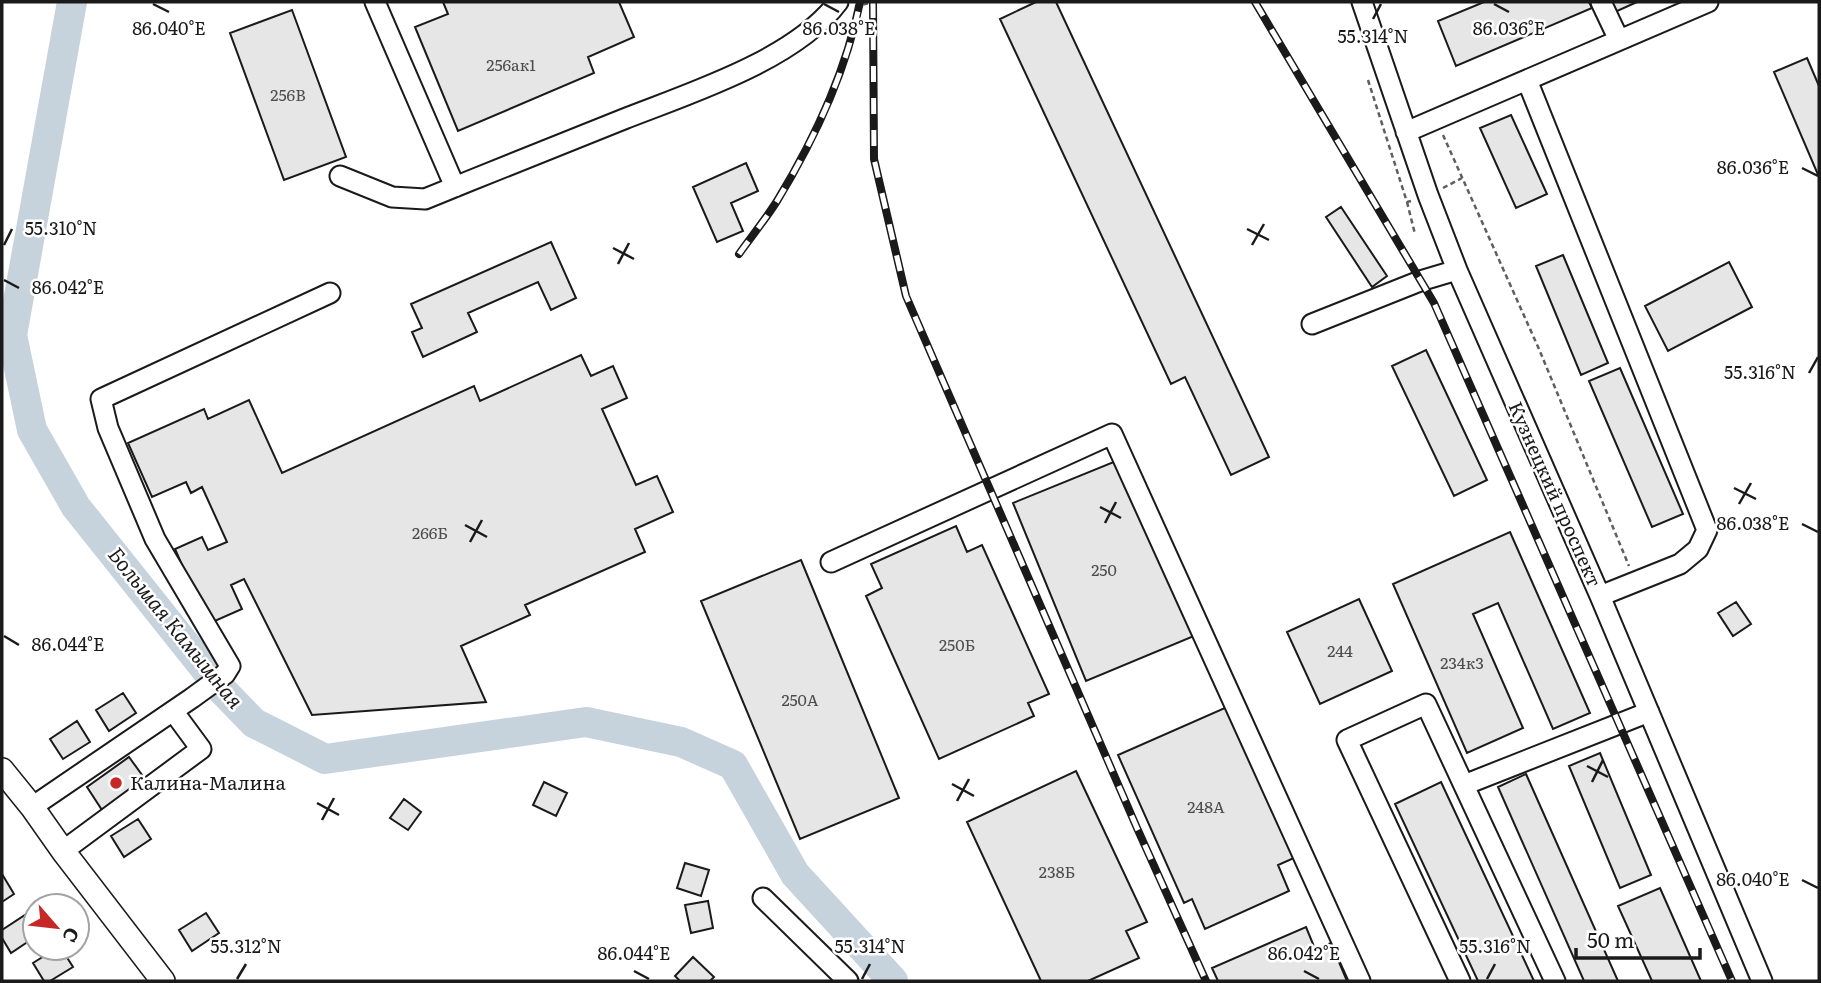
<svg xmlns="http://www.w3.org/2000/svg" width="1821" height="983" viewBox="0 0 1821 983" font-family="Literata,serif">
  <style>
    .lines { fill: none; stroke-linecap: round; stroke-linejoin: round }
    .river { stroke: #c6d2dc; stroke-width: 30 }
    .building { fill: #e6e6e6; stroke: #1a1a1a; stroke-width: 2 }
    .minor-casing { stroke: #1a1a1a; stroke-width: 23 }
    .major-casing { stroke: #1a1a1a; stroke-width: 26 }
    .path { stroke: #5f5f5f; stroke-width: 2.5; stroke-dasharray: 5 3.5; stroke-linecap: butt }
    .minor { stroke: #fff; stroke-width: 19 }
    .major { stroke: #fff; stroke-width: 23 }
    .rail-casing { stroke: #1a1a1a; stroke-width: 8 }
    .rail { stroke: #fff; stroke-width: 5; stroke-dasharray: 16; stroke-linecap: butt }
    .ticks { fill: none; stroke: #1a1a1a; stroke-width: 2.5 }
    .poi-dot { fill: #c62828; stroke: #fff; stroke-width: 2.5 }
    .labels { text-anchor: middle; stroke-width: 5; stroke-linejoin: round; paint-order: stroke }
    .number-label { font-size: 16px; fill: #4d4d4d }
    .street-label { font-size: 19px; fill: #1a1a1a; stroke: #fff }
    .poi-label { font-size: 19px; fill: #1a1a1a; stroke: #fff; text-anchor: start }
    .water-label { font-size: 21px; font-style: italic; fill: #1a1a1a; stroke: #fff }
    .ticks-label { font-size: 18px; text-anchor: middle; fill: #1a1a1a; stroke: #fff; stroke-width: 5; stroke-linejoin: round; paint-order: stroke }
  </style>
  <rect width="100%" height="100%" fill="#fff"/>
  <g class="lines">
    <path class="river" d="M72 2 12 335 32 430 76 507 222 690 254 723 325 759 586 722 681 742 733 765 795 874 893 981"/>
  </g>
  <path class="building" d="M443 2H619L634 37 588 57 594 73 458 131 415 27 448 14Z
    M1036 2H1056L1269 457 1231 475 1185 377 1171 384 1000 19Z
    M1484 2H1589L1592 8 1456 66 1438 21Z
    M1610 2H1637L1615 12Z
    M292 10 346 157 284 180 230 33Z
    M1807 58 1819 86V177L1774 72Z
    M1511 115 1547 194 1516 208 1480 128Z
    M746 163 758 191 731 203 743 231 717 242 693 187Z
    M1341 207 1387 276 1372 287 1326 217Z
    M551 242 576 298 551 310 538 282 468 313 477 332 423 357 412 332 422 328 411 304Z
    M1563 255 1608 363 1581 375 1536 266Z
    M1729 262 1752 307 1668 351 1645 306Z
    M1426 350 1487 480 1454 496 1392 366Z
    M581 355 591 376 613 366 627 398 602 409 636 485 657 476 673 512 635 529 645 552 525 605 530 615 461 646 486 702 312 715 244 579 231 585 242 609 208 624 175 549 202 537 208 550 227 542 202 487 191 493 186 482 152 497 128 443 204 409 208 419 249 400 282 473 474 386 480 401Z
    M1620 368 1683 514 1652 527 1589 381Z
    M1121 459 1194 636 1086 681 1013 503Z
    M956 526 967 552 982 545 1049 694 1028 703 1034 716 939 759 866 596 882 588 871 564Z
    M1510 532 1590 713 1553 729 1498 603 1473 614 1523 728 1467 753 1393 584Z
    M801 560 899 798 800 839 701 601Z
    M1359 599 1392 671 1320 704 1287 632Z
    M1736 602 1751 624 1733 636 1718 613Z
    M123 693 136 713 109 731 96 710Z
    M1227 707 1294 858 1278 865 1289 891 1205 929 1192 899 1184 903 1118 755Z
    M77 721 90 742 63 759 50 739Z
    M1600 753 1651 875 1620 888 1569 766Z
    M129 757 145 779 102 810 87 787Z
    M1076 771 1147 922 1126 931 1139 958 1088 981H1041L967 822Z
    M1526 774 1618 981H1584L1498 787Z
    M544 782 567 793 556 816 533 805Z
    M1441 782 1534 981H1478L1395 804Z
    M404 799 421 812 408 830 390 818Z
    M138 819 151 839 124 857 111 836Z
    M685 863 709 870 701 896 677 888Z
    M2 874 14 894 2 902Z
    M1660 888 1701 981H1652L1618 906Z
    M708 901 713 928 691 933 685 905Z
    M206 913 219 933 192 951 179 930Z
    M25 915 35 931V937L11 953 2 938V930Z
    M1306 927 1315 949 1331 943 1347 981H1218L1212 968Z
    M57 948H61L73 967 50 981H44L33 963Z
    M693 957 714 977 710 981H680L675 976Z"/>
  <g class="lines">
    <g class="minor-casing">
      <path id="minor" d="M375 2 455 187
        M1362 2 1428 195 1457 270 1600 596 1762 981
        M1601 2 1619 40
        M1527 80 1707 530 1698 549 1680 564 1600 596
        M1406 132 1708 2
        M340 176 392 197 425 199C491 172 557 146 624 119 690 93 795 60 838 2
        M1312 324 1420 281 1457 270
        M831 562 1112 434 1360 981
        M1464 785 1649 712
        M32 807 192 698 225 674 230 666 155 539 108 428 101 399 330 293
        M63 851 201 749 173 711
        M763 898 848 981
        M1460 981 1347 740 1426 704 1555 981"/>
    </g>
    <g class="major-casing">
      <path id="major" d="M2 770 32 807 63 851 163 981"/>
    </g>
    <path class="path" d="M855 7 872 2
      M1368 80 1407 202 1411 201
      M1443 135 1539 349 1629 566
      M1443 188 1462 178
      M1407 202 1415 234"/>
    <use href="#minor" class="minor"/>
    <use href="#major" class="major"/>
    <g class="rail-casing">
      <path id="rail" d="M873 2 874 159 906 296 1137 828 1206 981
        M1255 2 1434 303 1732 981
        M739 254C751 237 765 220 777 201 814 140 846 72 860 2"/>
    </g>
    <use href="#rail" class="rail"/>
  </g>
  <path class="ticks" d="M153 4 169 12M824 4 839 12M1494 4 1509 12M1373 19 1381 4M1802 168 1818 176M1247 229 1269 240M4 245 12 229M1252 245 1264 224M613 248 634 259M618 264 629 243M4 280 19 288M1809 373 1818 357M1734 488 1756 499M1739 504 1751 483M1100 507 1121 518M1105 523 1116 502M1802 524 1818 532M465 525 487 537M470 542 482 520M4 636 19 645M1587 766 1608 777M1592 782 1603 760M952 784 974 796M957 801 969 779M317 803 339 815M322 820 334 798M1802 880 1818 888M634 971 649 979M1304 971 1319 979M237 979 246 964M862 979 870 964M1487 979 1495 964"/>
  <circle class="poi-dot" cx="116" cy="783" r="7"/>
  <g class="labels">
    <g class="number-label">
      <text x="511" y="71">256ак1</text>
      <text x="288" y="101">256В</text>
      <text x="430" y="539">266Б</text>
      <text x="1104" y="576">250</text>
      <text x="957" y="651">250Б</text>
      <text x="1340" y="657">244</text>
      <text x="1462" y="669">234к3</text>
      <text x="800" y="706">250А</text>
      <text x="1206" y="813">248А</text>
      <text x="1057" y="878">238Б</text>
    </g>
    <g class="street-label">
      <text transform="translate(1555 494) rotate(66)" y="7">Кузнецкий проспект</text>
    </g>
    <g class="poi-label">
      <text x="130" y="790">Калина-Малина</text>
    </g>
    <g class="water-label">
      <text transform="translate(175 628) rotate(51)" y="7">Большая Камышная</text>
    </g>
  </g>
  <g class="ticks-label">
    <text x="169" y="35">86.040°E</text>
    <text x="839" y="35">86.038°E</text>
    <text x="1509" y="35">86.036°E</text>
    <text x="1373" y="43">55.314°N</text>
    <text x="1753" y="174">86.036°E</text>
    <text x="61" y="235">55.310°N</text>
    <text x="68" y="294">86.042°E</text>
    <text x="1760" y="379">55.316°N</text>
    <text x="1753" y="530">86.038°E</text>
    <text x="68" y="651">86.044°E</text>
    <text x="1753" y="886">86.040°E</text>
    <text x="246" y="953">55.312°N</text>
    <text x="870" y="953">55.314°N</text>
    <text x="1495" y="953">55.316°N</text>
    <text x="634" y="960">86.044°E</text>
    <text x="1304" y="960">86.042°E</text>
  </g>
  <rect width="1821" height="983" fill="none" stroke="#1a1a1a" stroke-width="7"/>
  <g transform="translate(56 927) rotate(118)"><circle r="33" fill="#ffffff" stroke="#a3a3a3" stroke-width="2"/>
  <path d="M0-5L12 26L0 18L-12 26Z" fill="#c62828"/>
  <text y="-10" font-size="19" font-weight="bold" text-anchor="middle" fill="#1a1a1a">С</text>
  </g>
  <path d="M1576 948v10h124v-10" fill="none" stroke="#1a1a1a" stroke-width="3.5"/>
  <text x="1587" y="948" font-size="21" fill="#1a1a1a" stroke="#ffffff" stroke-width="5" paint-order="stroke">50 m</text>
</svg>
